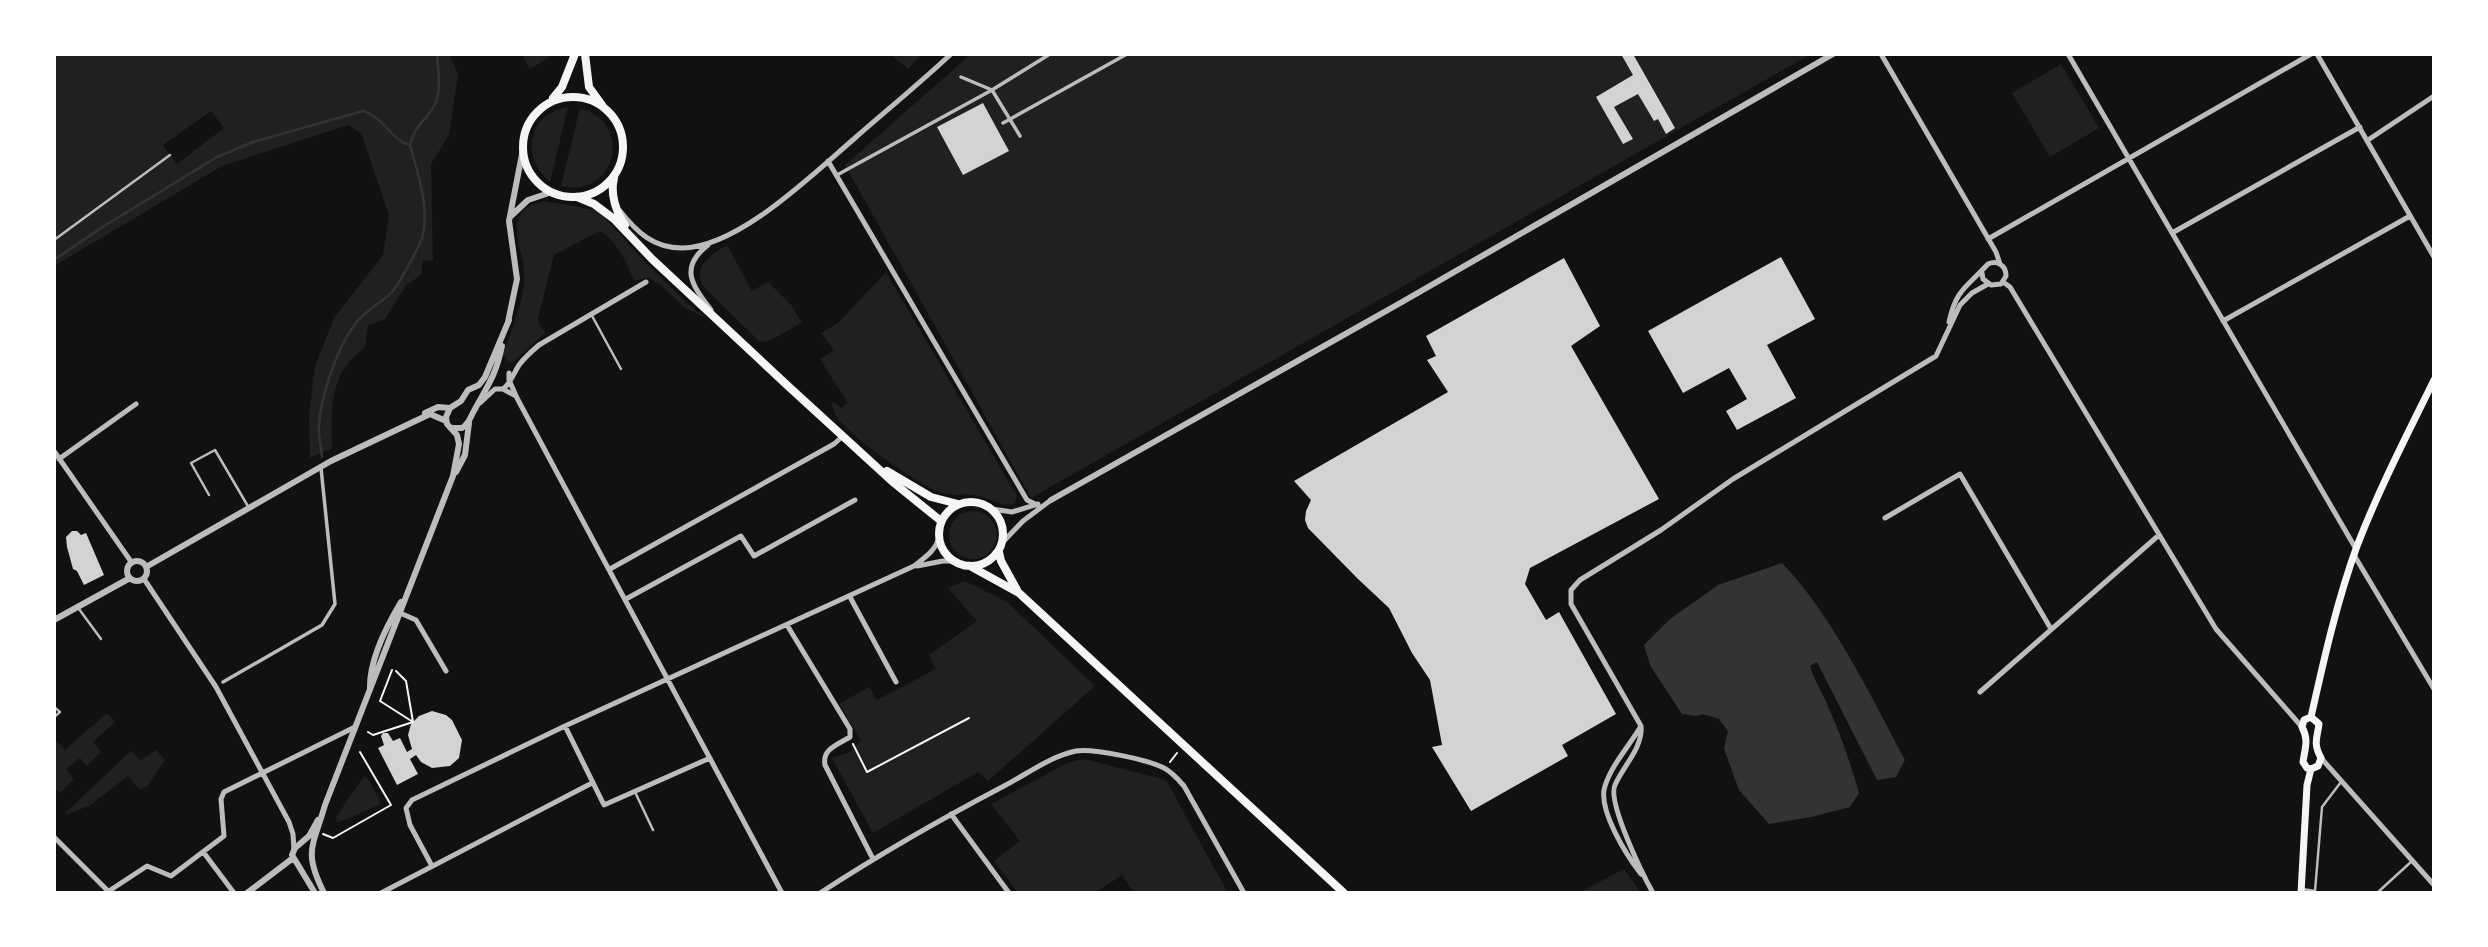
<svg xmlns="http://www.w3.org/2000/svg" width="2488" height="947" viewBox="0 0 2488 947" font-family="Arial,sans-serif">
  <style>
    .green { fill: #202020; fill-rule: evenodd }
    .water { fill: #333 }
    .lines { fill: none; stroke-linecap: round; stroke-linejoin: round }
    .stream { stroke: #333; stroke-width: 2.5 }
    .building { fill: #d3d3d3 }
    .path { stroke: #f5f5f5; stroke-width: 2 }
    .service { stroke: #bcbcbc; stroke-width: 2.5 }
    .pedestrian { stroke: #bcbcbc; stroke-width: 3.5 }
    .minor { stroke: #bcbcbc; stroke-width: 5 }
    .tertiary { stroke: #bcbcbc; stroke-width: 6 }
    .secondary { stroke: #f5f5f5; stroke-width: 7 }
    .primary { stroke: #f5f5f5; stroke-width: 8 }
  </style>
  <rect width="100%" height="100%" fill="#111"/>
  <path class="green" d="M54 54H449L458 74 449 135 431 164 433 261 423 260 421 275 406 285 385 319 368 326 365 347C329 373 331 409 332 448L310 458 309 414 315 366 334 318 383 255 389 215 361 133 348 125 222 166 54 266ZM211 111 224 128 177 164 163 145Z
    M522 54H550L548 58 530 69Z
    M890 54H922L908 69Z
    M971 54H1811L1031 498 845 165Z
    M2061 64 2099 128 2050 157 2012 93Z
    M568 107 550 182C520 157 527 114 568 107Z
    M580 108C634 122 617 199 561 186Z
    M545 201 594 210 601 214 645 262 688 304 706 318 685 308 662 286 648 277 634 281C628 265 616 239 600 231L554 255 538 319 540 326 546 332 512 363 506 360 507 357 503 356C510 333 522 305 524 282 527 251 496 210 545 201Z
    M727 245 752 291 768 282 792 306 802 323 766 342 759 341 703 286C692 266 711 255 727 245Z
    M886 272 1017 496 1015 503C1001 508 992 499 979 496 969 493 957 496 946 494 923 489 849 436 836 416L831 404 834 402 841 408 848 403 820 359 834 350 821 333 837 324Z
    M949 535a24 24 0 1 1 48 0a24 24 0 1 1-48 0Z
    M965 581 1007 602 1095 686 988 781 978 772 873 833 832 758 850 752 861 740 839 704 869 687 877 700 936 669 929 655 977 621 948 588Z
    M107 713 115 722 93 742 101 752 87 766 80 758 66 769 74 779 60 793 54 788V738L65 750Z
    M156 750 165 760 148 785 140 790 128 776 89 806 67 814 66 812 131 751 141 760Z
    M1078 760H1088L1166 780 1228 893H1134L1122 875 1095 893H1018L994 861 1020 841 991 804 1067 763Z
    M364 776 368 778 380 801 379 805 337 823 336 817Z
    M1624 869 1641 893H1578Z"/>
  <path class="water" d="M1782 563C1833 616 1870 695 1905 760L1896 777 1877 780 1817 662 1810 666C1815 683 1824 695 1830 711 1842 738 1851 765 1859 793L1850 807 1811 817 1769 824 1739 790 1724 749 1728 731 1719 719 1703 714 1697 716 1682 714 1651 667 1644 645 1670 619 1718 585Z"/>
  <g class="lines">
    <path class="stream" d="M54 260 101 228 217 157 253 142 363 111C387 119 390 140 410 145
      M322 457C321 446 318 435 319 425 321 395 337 348 355 324 365 310 382 303 392 292 399 284 421 244 423 235 429 204 418 175 410 145 413 128 426 120 434 106 442 92 438 70 437 54"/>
  </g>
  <path class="building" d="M1621 54H1633L1675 128 1666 134 1658 119 1654 121 1638 94 1614 107 1633 139 1623 144 1596 97 1633 75Z
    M983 103 1009 151 963 175 937 127Z
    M1781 257 1815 319 1767 345 1796 398 1737 430 1726 411 1747 399 1729 368 1683 393 1648 331Z
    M1564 258 1600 326 1571 346 1659 499 1530 568 1525 584 1546 620 1559 612 1616 714 1562 745 1568 756 1471 811 1432 747 1442 745 1430 680 1412 653 1389 608 1357 578 1308 528 1305 520 1306 511 1311 500 1294 481 1448 392 1427 360 1436 356 1426 336Z
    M72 531H77L81 535 86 533 104 575 84 585 77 571 73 569 67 547 66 537Z
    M432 711 446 715 452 720 462 740 459 758 450 766 432 768 421 762 416 755 410 759 418 774 397 785 378 748 384 745 381 736 383 733H388L393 741 400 738 407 752 412 749 408 735 411 724 419 716Z"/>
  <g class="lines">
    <path class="path" d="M392 670 380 701 413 722 406 681 396 671
      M368 732 373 735 413 722
      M853 744 867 772 969 718
      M1170 762 1177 753
      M323 834 333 838 391 805 360 752"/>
    <path class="service" d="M54 240 170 155
      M591 314 621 369
      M209 495 191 463 215 450 249 508
      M79 609 101 639
      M54 707 60 712 54 717
      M635 792 653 830
      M2302 889 2315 891 2322 807 2341 782
      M2377 893 2412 861"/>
    <path class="pedestrian" d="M961 77 992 90 1020 136
      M1003 123 1127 54
      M837 175 992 90 1050 54
      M223 682 322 625 335 604 321 468"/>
    <path class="minor" d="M1881 54 1996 252 2000 264
      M2068 54 2356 549
      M2317 54 2434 257
      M2368 140 2434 96
      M828 161 1027 500 1037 505
      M620 211C637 232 653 248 682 248 738 248 813 174 855 138 887 110 920 83 951 54
      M2172 233 2360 127
      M1988 239 2311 54
      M708 245C678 268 693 286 711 310
      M2003 282 2010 287 2216 629 2302 727
      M2223 321 2410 216
      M1949 322C1956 289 1967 287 1988 264 1997 260 2006 265 2006 276L2001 284 1991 285 1983 279 1982 273
      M509 373V380L517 398 782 893
      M503 389C512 382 513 374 519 365 525 357 532 351 539 345L646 282
      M480 403 495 389H503L514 395
      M54 451 132 563
      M59 459 136 404
      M992 509 1012 512 1038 504
      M1885 518 1960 474 2051 629
      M1002 543 1023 521 1051 500
      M2354 555 2434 689
      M917 566 943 561H954
      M610 569 834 444 843 436
      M144 579 216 687 289 822 293 834 294 850
      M850 597 896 682
      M626 599 741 536 754 556 855 500
      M400 613 416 620 446 671
      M787 625 850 729V737C837 745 822 749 825 765L873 859
      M1980 692 2159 535
      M565 726 604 805 710 758
      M2321 758 2434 885
      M951 814 1009 893
      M54 837 110 893
      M204 853 234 893
      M432 866 410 825 406 808 412 800 565 726 914 566C924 558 937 550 939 536
      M1641 874C1627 856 1597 809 1605 786 1612 764 1630 745 1641 726
      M109 891 147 866 171 876 224 836 221 799 224 792 355 727
      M381 893 592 783
      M820 893C880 854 941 819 1004 786 1027 774 1051 756 1076 751 1093 748 1149 760 1164 768 1172 772 1178 779 1184 786L1244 893
      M1653 893C1643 875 1607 802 1615 785 1623 766 1643 748 1641 726L1571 604V590L1580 580 1661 530 1733 479 1936 356 1960 305 1972 293 1988 284"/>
    <path class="tertiary" d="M511 216 528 200 552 192
      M508 322 517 279 509 221 523 149
      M425 413 438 407 450 408
      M452 428H462C470 423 470 417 475 409 488 385 496 375 502 346
      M456 472 465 455 469 423
      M1051 500 1402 302 1833 54
      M127 571a10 10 0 1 1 20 0a10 10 0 1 1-20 0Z
      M146 567 331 461 430 414 446 421
      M54 620 130 578
      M370 689C369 660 386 627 401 602
      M247 893 293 858
      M315 893 292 855 295 848 309 836 318 820
      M324 893C303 851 313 847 325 805L453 476 459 444 457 435 447 424 446 417 450 408 461 401 468 390 479 385 485 377 509 320"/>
    <path class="secondary" d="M2311 717C2324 659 2337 601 2357 546 2379 489 2407 435 2434 380
      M2311 717 2304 720 2302 727C2309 740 2305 748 2303 762L2307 768 2311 769
      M2311 717 2319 724C2317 739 2313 743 2321 758L2318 766 2311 769
      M2301 893 2307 785 2311 769"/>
    <path class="primary" d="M585 54 589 87 602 105
      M523 147a50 50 0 1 1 100 0a50 50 0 1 1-100 0Z
      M553 98 562 87 575 54
      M614 178C610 194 616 212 625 225
      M577 197 594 204 614 219 652 259 788 386 894 483 941 521
      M887 471 931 497 958 504
      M939 534a32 32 0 1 1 64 0a32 32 0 1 1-64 0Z
      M999 552 1001 561 1017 590
      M970 566 1019 593 1344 893"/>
  </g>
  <rect width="2488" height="947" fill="none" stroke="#ffffff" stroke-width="112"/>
</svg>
